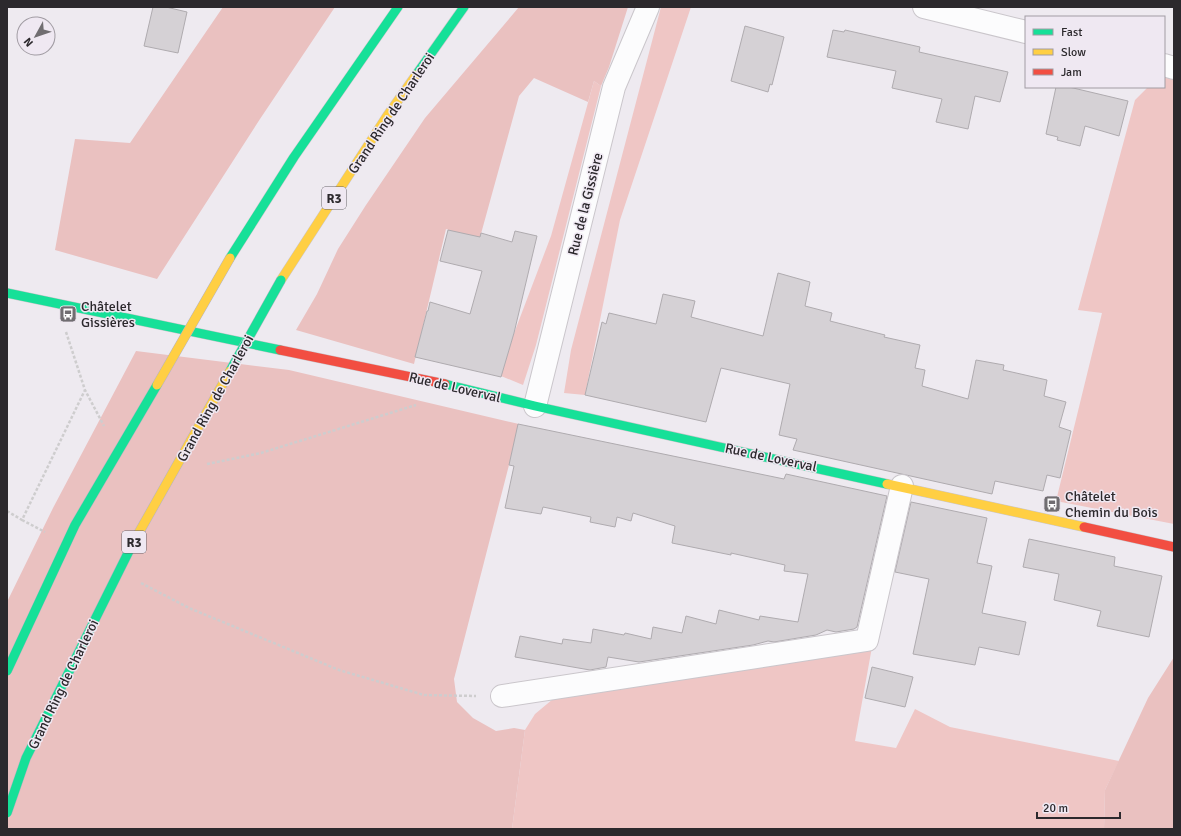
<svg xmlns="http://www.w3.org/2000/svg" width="1181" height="836" viewBox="0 0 1181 836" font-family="Signika,sans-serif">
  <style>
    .green { fill: #efc6c5 }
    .forest { fill: #eac1c0 }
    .building { fill: #d5d1d5; stroke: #afabaf }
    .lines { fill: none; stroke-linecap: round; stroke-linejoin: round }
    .street-casing { stroke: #cac6cb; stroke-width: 24 }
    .fast-casing { stroke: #cac6cb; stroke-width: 10 }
    .slow-casing { stroke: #cac6cb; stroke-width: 10 }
    .jam-casing { stroke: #cac6cb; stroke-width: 10 }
    .path { stroke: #cecdce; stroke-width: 2.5; stroke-dasharray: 3 2; stroke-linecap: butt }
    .street { stroke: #fcfcfd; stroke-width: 22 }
    .fast { stroke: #16e098; stroke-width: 9 }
    .slow { stroke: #ffcf43; stroke-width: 9 }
    .jam { stroke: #f24e42; stroke-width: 9 }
    .fast-bridge-casing { stroke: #b5b4c1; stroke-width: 10; stroke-linecap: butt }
    .slow-bridge-casing { stroke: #b5b4c1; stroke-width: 10; stroke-linecap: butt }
    .fast-bridge { stroke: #16e098; stroke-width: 9 }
    .slow-bridge { stroke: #ffcf43; stroke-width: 9 }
    .labels { text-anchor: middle; stroke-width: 3; stroke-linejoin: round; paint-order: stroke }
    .shield { fill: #efe8f2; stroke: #666268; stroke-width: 1 }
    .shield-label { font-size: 13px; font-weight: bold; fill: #2c292d }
    .street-label { font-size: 14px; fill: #2c292d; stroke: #efe8f2 }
    .poi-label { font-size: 14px; fill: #2c292d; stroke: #efe8f2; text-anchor: start }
  </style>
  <rect width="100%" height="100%" fill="#eeeaf0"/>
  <path class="green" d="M661 7H691L620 220 585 395 564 393 571 350Z
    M1164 76 1174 78V524L1056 501 1102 313 1078 310 1135 100 1148 87H1164Z
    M594 81 601 86 536 345 523 385 501 376 513 336 551 236Z
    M872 647 855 741 896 748 915 709 950 727 1119 761 1105 790 1104 829H512L525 730 535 714 553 699 733 672Z"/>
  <path class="forest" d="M223 7H335L260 119 157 279 55 250 75 139 130 143Z
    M519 7H628L609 67 601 86 594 81 588 102 534 78 519 96 479 241 446 229 414 364 296 330 317 294 338 249 366 205 425 118Z
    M136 351 289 370 519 424 509 465 454 679 457 702 473 718 496 731 514 728 525 730 512 829H7V602L53 508Z
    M1174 657V829H1104L1105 790 1148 698Z"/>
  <path class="building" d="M153 7H166L187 12 178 53 144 46Z
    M745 26 784 37 772 85 770 84 768 92 731 81Z
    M833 30 844 32 845 30 920 47 919 52 1008 72 1000 102 975 96 968 129 936 122 942 99 892 88 896 71 827 57Z
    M1056 87H1069L1128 101 1119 136 1085 126 1080 146 1057 140 1058 137 1046 134Z
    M448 230 480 237 481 233 512 242 515 231 537 236 514 333 501 377 415 357 427 311H428L430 302 470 314 482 271 440 261Z
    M778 273 810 282 805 306 832 313 830 321 885 335 884 337 920 345 915 368 925 370 922 386 968 399 976 360 1004 365 1003 370 1047 380 1044 396 1066 402 1059 427 1071 431 1060 478 1047 475 1043 491 995 481 992 494 793 450 797 439 779 435 790 384 721 368 706 422 585 395 602 322 606 324 609 313 656 324 663 294 695 301 691 317 763 336Z
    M518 424 784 479 786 474 887 496 857 627 854 629 836 632 827 630 816 635 774 642 768 641 753 645 639 662 608 657 606 667 590 670 515 657 520 636 562 644 563 639 591 643 593 629 624 635 625 633 651 639 653 627 682 633 686 616 716 624 719 610 759 620 760 616 798 622 808 574 784 571 785 565 731 553V555L672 543 675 526 633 513 631 521 617 517 615 527 590 522 591 517 543 507 541 514 505 508 514 466 509 465Z
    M911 502 987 518 977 563 992 566 982 613 1026 622 1019 655 979 647 975 665 913 654 929 579 895 572Z
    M1029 539 1115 557 1114 566 1162 576 1149 637 1097 626 1101 611 1054 600 1059 574 1023 567Z
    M872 667 913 677 905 707 865 698Z"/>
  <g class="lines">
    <g class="street-casing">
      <path id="street" d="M924 7 1026 32
        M1164 65 1174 68
        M535 406 614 87 648 7
        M502 696 867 640 902 486"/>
    </g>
    <g class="fast-casing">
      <path id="fast" d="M416 75 464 7
        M230 258 294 157 398 7
        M7 293 280 350
        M445 384 535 406 887 484"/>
    </g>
    <g class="slow-casing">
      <path id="slow" d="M281 280 387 116 416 75
        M887 484 1084 527"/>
    </g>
    <g class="jam-casing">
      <path id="jam" d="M280 350 445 384
        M1084 527 1174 547"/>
    </g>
    <path class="path" d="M66 332 85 390 104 426
      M207 464 261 453 416 405
      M7 511 22 520 85 390
      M22 520 45 532
      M141 583 189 608 339 670 424 695 476 696"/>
    <use href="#street" class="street"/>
    <use href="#fast" class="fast"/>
    <use href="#slow" class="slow"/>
    <use href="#jam" class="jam"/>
    <g class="fast-bridge-casing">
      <path id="fast-bridge" d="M230 371 281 280
        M7 671 75 525 157 385
        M7 813 26 758 133 543"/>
    </g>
    <g class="slow-bridge-casing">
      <path id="slow-bridge" d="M157 385 230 258
        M133 543 230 371"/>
    </g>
    <use href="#fast-bridge" class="fast-bridge"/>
    <use href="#slow-bridge" class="slow-bridge"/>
  </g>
  <defs>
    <g id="bus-square" transform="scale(0.9)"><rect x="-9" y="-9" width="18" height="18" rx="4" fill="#706d71" stroke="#efe8f2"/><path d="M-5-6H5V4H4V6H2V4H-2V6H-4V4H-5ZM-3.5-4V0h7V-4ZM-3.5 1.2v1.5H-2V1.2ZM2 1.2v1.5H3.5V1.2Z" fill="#fff"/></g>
  </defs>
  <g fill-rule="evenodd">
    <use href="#bus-square" x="68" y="314"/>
    <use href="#bus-square" x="1052" y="504"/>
  </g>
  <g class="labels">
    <g class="shield">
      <rect x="322" y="187" width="24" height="22" rx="3"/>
      <rect x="122" y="531" width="24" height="22" rx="3"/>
    </g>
    <g class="shield-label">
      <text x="334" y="203">R3</text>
      <text x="134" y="547">R3</text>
    </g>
    <g class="street-label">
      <text transform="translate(391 113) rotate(-56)" y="5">Grand Ring de Charleroi</text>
      <text transform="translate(585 204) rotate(-76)" y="5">Rue de la Gissière</text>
      <text transform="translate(455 387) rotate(13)" y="5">Rue de Loverval</text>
      <text transform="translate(215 398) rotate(-61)" y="5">Grand Ring de Charleroi</text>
      <text transform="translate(771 457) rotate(12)" y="5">Rue de Loverval</text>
      <text transform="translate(63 684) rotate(-64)" y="5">Grand Ring de Charleroi</text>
    </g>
    <g class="poi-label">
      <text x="81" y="311">Châtelet<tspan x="81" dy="16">Gissières</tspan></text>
      <text x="1065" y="501">Châtelet<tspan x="1065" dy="16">Chemin du Bois</tspan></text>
    </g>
  </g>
  <rect width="1181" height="836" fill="none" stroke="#2c292d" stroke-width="16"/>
  <rect x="1025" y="16" width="140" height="72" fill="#efe8f2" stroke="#a19ca3"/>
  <rect x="1033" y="29" width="20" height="6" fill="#16e098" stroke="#a19ca3"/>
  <text x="1061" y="36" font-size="12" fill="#2c292d">Fast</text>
  <rect x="1033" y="49" width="20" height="6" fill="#ffcf43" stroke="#a19ca3"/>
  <text x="1061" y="56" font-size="12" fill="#2c292d">Slow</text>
  <rect x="1033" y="69" width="20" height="6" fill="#f24e42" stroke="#a19ca3"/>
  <text x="1061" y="76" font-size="12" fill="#2c292d">Jam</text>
  <g transform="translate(36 36) rotate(230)"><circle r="19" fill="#efe8f2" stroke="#a19ca3"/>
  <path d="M0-3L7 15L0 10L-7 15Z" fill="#706d71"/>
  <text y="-6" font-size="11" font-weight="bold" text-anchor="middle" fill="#2c292d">N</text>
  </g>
  <path d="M1037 812v6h83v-6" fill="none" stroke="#2c292d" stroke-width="2"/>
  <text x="1043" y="812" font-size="12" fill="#2c292d" stroke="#efe8f2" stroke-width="3" paint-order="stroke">20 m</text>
</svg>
